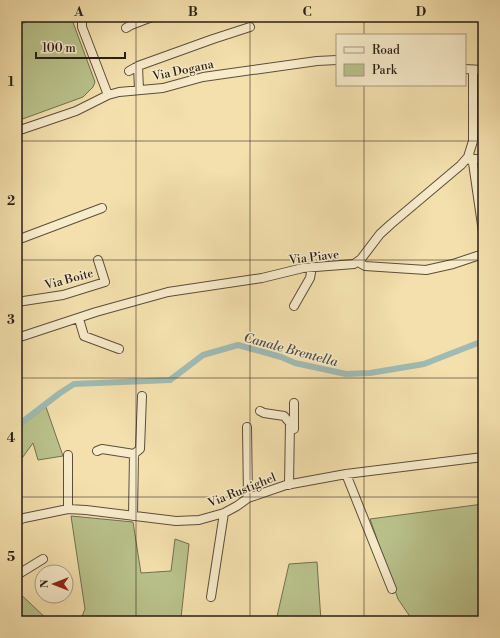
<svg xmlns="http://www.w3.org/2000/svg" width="500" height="638" viewBox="0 0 500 638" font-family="'Libre Bodoni',serif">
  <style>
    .green { fill: #b9c28b; stroke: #717050 }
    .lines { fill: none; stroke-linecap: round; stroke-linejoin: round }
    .canal { stroke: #9fbbb4; stroke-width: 6 }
    .minor-casing { stroke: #5c4e3b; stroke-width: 10 }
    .minor { stroke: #f7ebca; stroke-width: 8 }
    .grid { fill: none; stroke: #291e15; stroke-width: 1; stroke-opacity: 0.55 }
    .labels { text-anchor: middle; stroke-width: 3; stroke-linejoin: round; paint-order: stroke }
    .street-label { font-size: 12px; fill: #291e15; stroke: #f7ebca }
    .water-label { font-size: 13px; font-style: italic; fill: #4c4d45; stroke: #f7ebca }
    .neatline { fill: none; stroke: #291e15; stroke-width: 1.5 }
    .grid-label { font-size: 13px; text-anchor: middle; font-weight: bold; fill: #291e15 }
  </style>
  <rect width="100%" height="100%" fill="#f3e0ad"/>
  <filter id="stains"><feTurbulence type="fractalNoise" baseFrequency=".005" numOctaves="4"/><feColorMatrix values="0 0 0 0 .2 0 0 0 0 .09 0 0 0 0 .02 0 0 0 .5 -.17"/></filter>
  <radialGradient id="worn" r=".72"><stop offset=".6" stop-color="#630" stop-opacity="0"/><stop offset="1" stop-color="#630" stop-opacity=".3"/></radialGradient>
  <path class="green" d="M38 17H71L95 82 93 87 83 97 17 121V26Z
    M46 407 63 456 38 460 33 443 17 465V429Z
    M483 504V621H413L398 599 370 519Z
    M71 516 133 522 141 573 171 571 175 539 189 544 181 618 194 621H80L85 609Z
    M317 562 321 621H276L289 564Z
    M17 591 49 621H17Z"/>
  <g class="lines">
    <path class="canal" d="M17 426 60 393 74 384 170 380 203 355 238 345 281 357 295 363 346 374 370 373 424 364 483 341"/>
    <g class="minor-casing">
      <path id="minor" d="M82 17V27L108 95
        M126 28 131 25 152 17
        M138 66 139 90
        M465 69 483 70
        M129 71 138 66 213 39 250 27
        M17 131 76 111 108 95 119 92 163 88 203 77 317 61 337 60
        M468 157 473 163 483 232
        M468 157 474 159H483
        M17 240 102 208
        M358 262 365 266 426 270 453 264 480 255 483 252
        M17 302 63 295 105 282 98 260
        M294 306 310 278 312 267
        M79 319 84 336 119 349
        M17 338 96 312 168 292 262 278 303 268 354 264 361 259 380 234 391 224 461 165 468 157 473 141V70
        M294 403V429
        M260 411 264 413 284 416 290 423 289 485
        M247 427 248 498
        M97 451 102 449 134 454 133 516
        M134 454 140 449 142 396
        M346 474 392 589
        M68 509V455
        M17 521 24 518 68 509 86 510 176 521 199 520 224 513 237 506 248 498 286 485 346 474 483 457
        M17 575 43 559
        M211 597 224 513"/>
    </g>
    <use href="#minor" class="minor"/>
  </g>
  <path class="grid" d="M136 17V621M250 17V621M364 17V35M364 85V621M17 141H483M17 260H483M17 378H483M17 497H483"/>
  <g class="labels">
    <g class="street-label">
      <text transform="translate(183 70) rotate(-12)" y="4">Via Dogana</text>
      <text transform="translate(314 257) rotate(-7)" y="4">Via Piave</text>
      <text transform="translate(69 279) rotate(-15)" y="4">Via Boite</text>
      <text transform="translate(242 490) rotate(-22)" y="4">Via Rustighel</text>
    </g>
    <g class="water-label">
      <text transform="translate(291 349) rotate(15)" y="5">Canale Brentella</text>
    </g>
  </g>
  <rect width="500" height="638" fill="none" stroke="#f3e0ad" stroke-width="44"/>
  <rect x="336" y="34" width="130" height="52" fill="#f7ebca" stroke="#a59982"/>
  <rect x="344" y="47" width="20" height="6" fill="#f7ebca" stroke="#a59982"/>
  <text x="372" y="54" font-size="12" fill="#291e15">Road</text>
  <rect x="344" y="64" width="20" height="12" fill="#b9c28b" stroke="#a59982"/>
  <text x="372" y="74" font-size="12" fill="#291e15">Park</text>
  <g transform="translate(54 584) rotate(270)"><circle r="19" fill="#f7ebca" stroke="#a59982"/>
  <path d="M0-3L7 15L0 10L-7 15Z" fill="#8f2418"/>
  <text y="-6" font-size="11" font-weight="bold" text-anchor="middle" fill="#291e15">N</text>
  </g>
  <path d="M36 52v6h89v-6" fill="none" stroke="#291e15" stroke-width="2"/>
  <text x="42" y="52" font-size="12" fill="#291e15" stroke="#f7ebca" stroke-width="3" paint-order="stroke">100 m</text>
  <rect x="22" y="22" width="456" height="594" class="neatline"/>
  <g class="grid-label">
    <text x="79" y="16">A</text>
    <text x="193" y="16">B</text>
    <text x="307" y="16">C</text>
    <text x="421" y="16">D</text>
    <text x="11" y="86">1</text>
    <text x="11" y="205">2</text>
    <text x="11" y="324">3</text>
    <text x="11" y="442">4</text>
    <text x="11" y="561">5</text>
  </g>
  <rect width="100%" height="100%" filter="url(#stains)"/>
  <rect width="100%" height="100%" fill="url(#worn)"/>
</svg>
